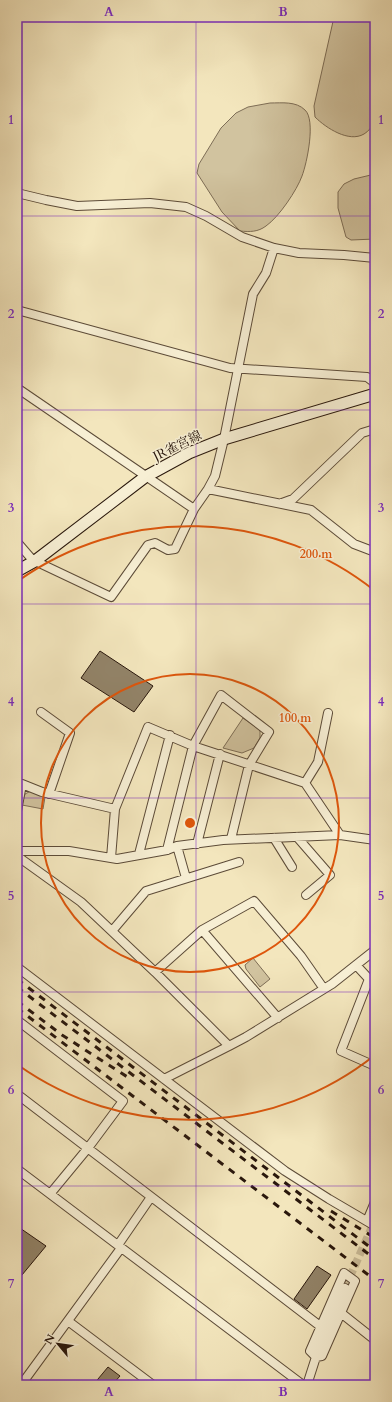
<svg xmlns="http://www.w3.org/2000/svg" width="392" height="1402" viewBox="0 0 392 1402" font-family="Cardo,'Noto Serif JP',serif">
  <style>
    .green { fill: #d1c39f; stroke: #7d6d56 }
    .building { fill: #928368; stroke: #29170c }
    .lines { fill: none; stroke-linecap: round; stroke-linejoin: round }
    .street-tunnel { stroke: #cbbd9a; stroke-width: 8; stroke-dasharray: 8 4; stroke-linecap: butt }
    .street-casing { stroke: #5c4b38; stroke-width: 10 }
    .secondary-casing { stroke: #29170c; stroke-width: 13 }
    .street { stroke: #f7efd4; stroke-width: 8 }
    .secondary { stroke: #f7efd4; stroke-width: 11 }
    .rail { stroke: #29170c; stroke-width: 3; stroke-dasharray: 7 7; stroke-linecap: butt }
    .grid { fill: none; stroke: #7b2cbf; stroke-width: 1; stroke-opacity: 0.55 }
    .ring { fill: none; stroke: #de560c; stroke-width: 2 }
    .labels { text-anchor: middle; stroke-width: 3; stroke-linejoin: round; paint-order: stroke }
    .street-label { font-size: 13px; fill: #29170c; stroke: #f7efd4 }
    .centre { fill: #de560c; stroke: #f7efd4; stroke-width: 2 }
    .ring-label { font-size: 12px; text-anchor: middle; font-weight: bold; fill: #de560c; stroke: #f7efd4; stroke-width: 3; stroke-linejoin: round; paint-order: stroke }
    .neatline { fill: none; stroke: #7b2cbf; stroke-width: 1.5 }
    .grid-label { font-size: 13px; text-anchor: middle; font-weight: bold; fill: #7b2cbf }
  </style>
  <rect width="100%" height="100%" fill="#f3e6bd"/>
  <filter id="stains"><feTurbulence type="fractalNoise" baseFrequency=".005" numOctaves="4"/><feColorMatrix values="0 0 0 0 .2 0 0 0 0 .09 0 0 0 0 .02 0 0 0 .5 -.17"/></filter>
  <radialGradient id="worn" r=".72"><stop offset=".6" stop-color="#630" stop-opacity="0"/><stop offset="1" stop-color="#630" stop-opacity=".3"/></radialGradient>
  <path class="green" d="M334 17H375V123C372 126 368 132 364 134 349 143 326 128 315 117L314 106Z
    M270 103C282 103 296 101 305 110 316 120 307 163 302 176 297 190 279 217 266 226 258 232 250 232 240 231L222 212 197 173 199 164 221 128 236 113 248 107Z
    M375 174V239L351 240 346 237 338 208V192L344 184 354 179Z
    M243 718 260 730V738L254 748 242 753 223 748Z
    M31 791 45 797 43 809 22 805 25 794Z
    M253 958 270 979 260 987 246 969 245 965Z"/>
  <path class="building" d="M100 651 153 686 134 712 81 678Z
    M17 1226 46 1246 17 1281Z
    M317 1266 331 1275 307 1309 294 1299Z
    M108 1367 120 1376 112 1385H93Z"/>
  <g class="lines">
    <path class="street-tunnel" d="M345 1288 375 1220"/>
    <g class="street-casing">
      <path id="street" d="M17 193 46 200 77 206 150 203 186 207 206 216 242 237 274 248 299 253 344 255 375 258
        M17 310 230 368 367 377 375 383
        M17 389 20 390 194 509 208 489 311 510 354 544 375 552
        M208 489 215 476 224 439 253 294 266 273 274 248
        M282 503 293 499 362 433 375 429
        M17 542 30 557 35 561 111 597 148 545 155 543 168 550 175 549 194 509
        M41 712 70 733 49 794
        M305 783 318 762 328 713
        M115 809 148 727 193 746 305 783 340 835
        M17 811 22 784 42 792 115 809 111 858
        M297 837 330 875 306 895
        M274 838 292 867
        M197 844 220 754
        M177 846 186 878
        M167 850 193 746 221 695 269 732 249 765 231 839
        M17 851H69L117 859 167 850 177 846 223 840 340 835 375 840
        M139 854 170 735
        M17 856 81 902 155 972 229 1046 246 1037 332 984 375 950
        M202 930 278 1018
        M112 931 146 891 239 862
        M356 965 369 979 341 1051 375 1066
        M17 967 285 1171 329 1199 375 1226
        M155 972 202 930 254 901 301 956 324 989
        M17 1020 123 1101 88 1148 50 1194
        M164 1079 229 1046
        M17 1094 320 1326
        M17 1169 303 1385
        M367 1221 375 1202
        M118 1245 151 1197
        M344 1273 355 1281 322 1356 316 1357 310 1351Z
        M341 1313 375 1340
        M68 1321 153 1385
        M21 1385 121 1248
        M307 1385 316 1357 345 1288"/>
    </g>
    <g class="secondary-casing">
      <path id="secondary" d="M17 571 35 561 145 477 189 453 224 439 375 394"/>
    </g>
    <use href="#street" class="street"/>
    <use href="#secondary" class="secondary"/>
    <path class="rail" d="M17 979 375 1251
      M17 987 375 1259
      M17 1001 62 1035 129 1078
      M17 1008 375 1280
      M331 1211 375 1238"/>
  </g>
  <path class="grid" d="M196 17V1385M17 216H375M17 410H375M17 604H375M17 798H375M17 992H375M17 1186H375"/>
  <g class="ring">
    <circle cx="190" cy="823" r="149"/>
    <path d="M375 1055A297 297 0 0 1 18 1065M18 581A297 297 0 0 1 375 591"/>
  </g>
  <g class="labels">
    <g class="street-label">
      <text transform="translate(177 445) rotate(-26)" y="5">JR雀宮線</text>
    </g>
  </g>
  <circle cx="190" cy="823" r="6" class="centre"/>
  <g class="ring-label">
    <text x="316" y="558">200 m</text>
    <text x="295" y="722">100 m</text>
  </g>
  <rect width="392" height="1402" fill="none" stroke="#f3e6bd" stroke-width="44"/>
  <g transform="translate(58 1344) rotate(299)" stroke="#f7efd4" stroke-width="3" paint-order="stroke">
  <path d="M0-3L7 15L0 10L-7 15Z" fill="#29170c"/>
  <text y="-6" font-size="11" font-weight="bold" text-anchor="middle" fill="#29170c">N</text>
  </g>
  <rect x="22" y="22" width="348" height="1358" class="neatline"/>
  <g class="grid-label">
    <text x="109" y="16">A</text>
    <text x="283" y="16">B</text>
    <text x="11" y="124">1</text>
    <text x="381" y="124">1</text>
    <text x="11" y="318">2</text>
    <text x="381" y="318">2</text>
    <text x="11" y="512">3</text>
    <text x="381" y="512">3</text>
    <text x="11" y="706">4</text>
    <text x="381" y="706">4</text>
    <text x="11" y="900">5</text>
    <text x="381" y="900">5</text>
    <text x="11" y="1094">6</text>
    <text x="381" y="1094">6</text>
    <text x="11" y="1288">7</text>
    <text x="381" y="1288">7</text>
    <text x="109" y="1396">A</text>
    <text x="283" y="1396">B</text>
  </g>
  <rect width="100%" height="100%" filter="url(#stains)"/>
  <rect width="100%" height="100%" fill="url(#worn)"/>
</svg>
